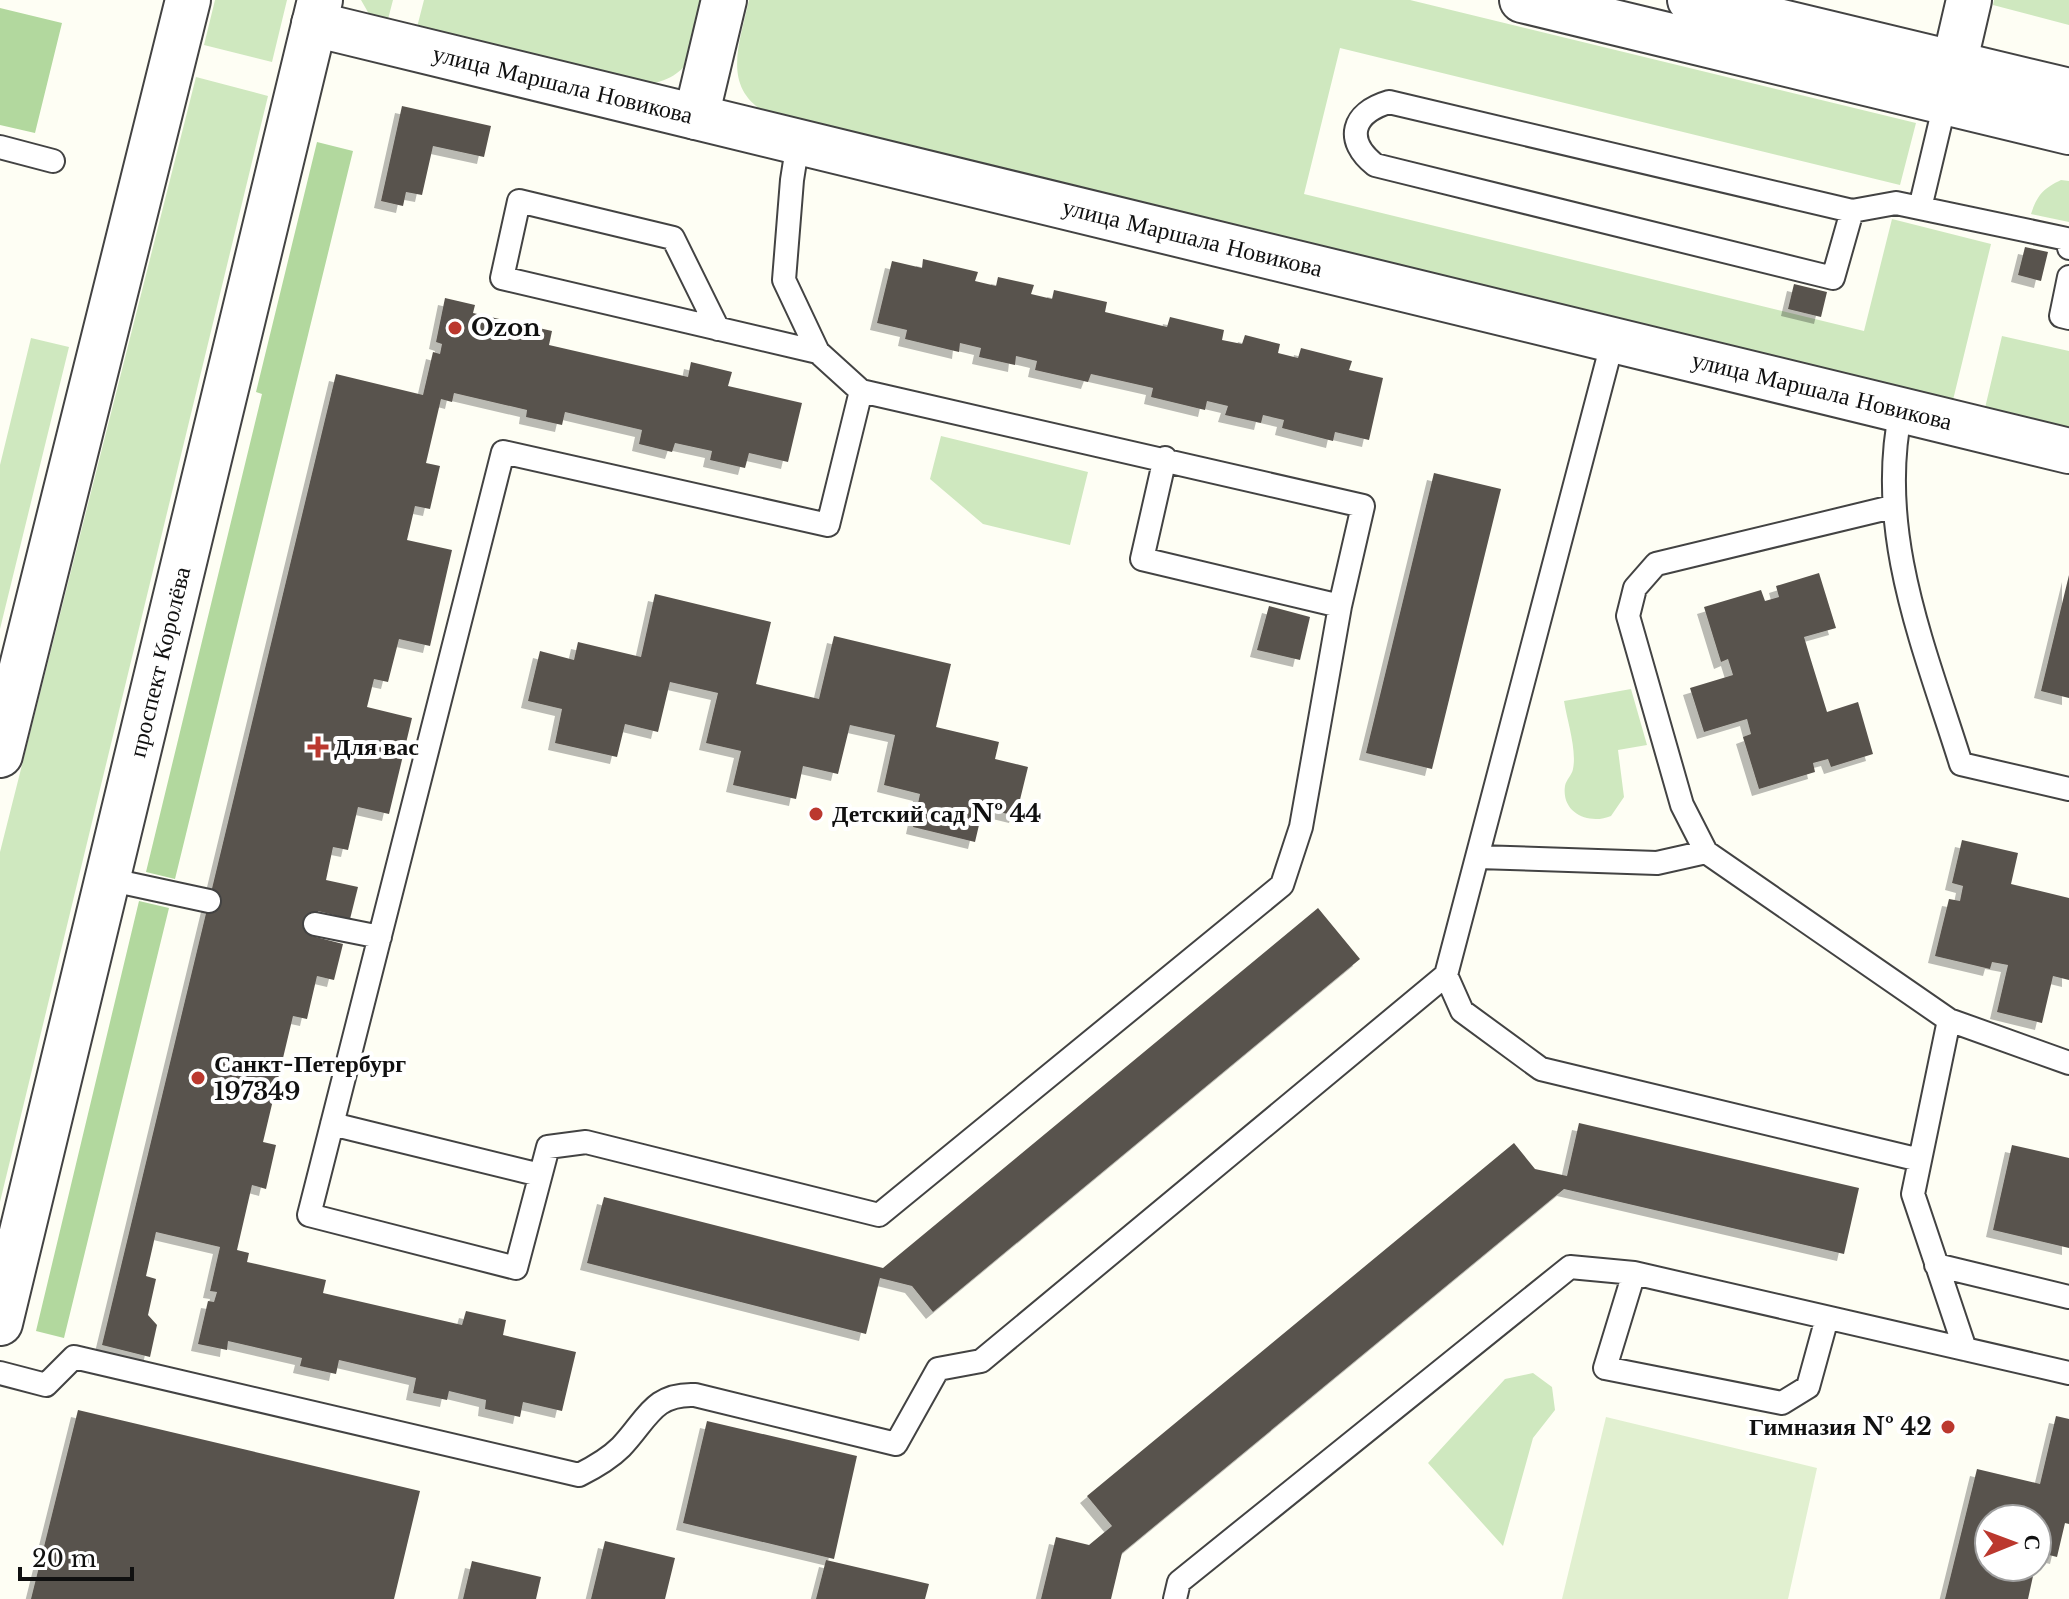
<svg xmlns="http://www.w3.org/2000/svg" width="2069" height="1599" viewBox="0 0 2069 1599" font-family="'Libre Baskerville',serif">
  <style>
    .green { fill: #cfe8bf }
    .forest { fill: #b2d89e }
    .pitch { fill: #e1f0d0 }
    .building { fill: #59534d; filter: url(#shadow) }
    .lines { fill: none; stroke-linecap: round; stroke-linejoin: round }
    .service-casing { stroke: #434343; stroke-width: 26 }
    .minor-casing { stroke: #434343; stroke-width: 48 }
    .tertiary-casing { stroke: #434343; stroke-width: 48 }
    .service { stroke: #fff; stroke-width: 22 }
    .minor { stroke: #fff; stroke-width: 44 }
    .tertiary { stroke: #fff; stroke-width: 44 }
    .poi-dot { fill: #bb382e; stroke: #fff; stroke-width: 3 }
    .labels { text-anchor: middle; stroke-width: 8; stroke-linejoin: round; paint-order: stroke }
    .street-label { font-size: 24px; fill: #101010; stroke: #fff }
    .poi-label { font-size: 24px; font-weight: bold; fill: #101010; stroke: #fff; text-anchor: start }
  </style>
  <defs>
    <filter id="shadow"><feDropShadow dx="-7" dy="7" stdDeviation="0" flood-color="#0004"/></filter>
  </defs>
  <rect width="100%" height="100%" fill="#fefef4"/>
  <path class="green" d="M215 0H287L272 62 204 45Z
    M361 0H393L387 23 369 14Z
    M424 0H706C697 43 698 75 647 85L416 31Z
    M749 0H1410L1916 123 1900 185 1340 48 1304 194 1864 331 1892 219 1991 244 1953 400 778 119C719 93 738 50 749 0Z
    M1994 0H2069V25L1993 5Z
    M196 77 268 96 0 1202V852Z
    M2061 180 2069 181V222L2031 214C2037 195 2044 188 2061 180Z
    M2002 336 2069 351V428L1985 408Z
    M31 338 69 347 0 629V465Z
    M941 436 1088 472 1070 545 983 524 930 479Z
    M1631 689 1647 745 1618 750 1624 797 1611 816C1590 825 1561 814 1565 786 1566 780 1572 775 1573 769 1577 750 1567 720 1564 701Z
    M1533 1373 1552 1387 1555 1410 1533 1438 1503 1546 1428 1463 1505 1379Z"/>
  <path class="forest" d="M0 8 62 23 35 133 0 125Z
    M317 142 353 151 175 879 146 872 262 394 256 392Z
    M139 901 169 908 64 1338 36 1331Z"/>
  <path class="pitch" d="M1606 1417 1817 1468 1788 1599H1562Z"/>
  <path class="building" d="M402 106 491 126 484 157 433 146 422 195 406 192 403 206 381 201Z
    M2025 247 2048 252 2041 281 2018 275Z
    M923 259 978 272 975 281 996 286 998 277 1034 285 1031 294 1052 299 1054 290 1107 302 1105 312 1167 327 1170 317 1224 330 1222 340 1242 344 1245 335 1280 344 1278 353 1298 358 1301 348 1352 361 1349 370 1383 378 1369 440 1335 432 1333 441 1282 428 1284 420 1263 415 1261 423 1225 415 1228 406 1207 401 1205 410 1151 397 1153 388 1091 374 1088 382 1035 370 1037 361 1016 356 1015 365 979 357 981 348 960 343 959 352 905 339 907 330 877 323 892 261 922 268Z
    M1794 284 1827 292 1821 317 1788 309Z
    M445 298 475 305 473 313 552 331 549 345 688 377 691 362 732 372 728 386 802 403 788 462 749 453 745 468 710 460 712 451 675 443 672 452 639 444 642 430 565 412 562 425 526 417 527 410 454 393 452 402 441 399 426 463 440 466 430 509 415 506 407 540 452 550 430 646 399 639 388 682 374 679 367 707 412 718 389 814 358 807 348 850 333 847 326 880 358 887 350 919 318 911 312 936 343 944 334 980 317 976 307 1019 293 1016 263 1142 276 1145 266 1189 252 1185 237 1250 249 1253 247 1262 326 1280 323 1293 462 1325 466 1311 506 1320 503 1335 576 1352 562 1411 523 1402 520 1417 485 1409 486 1400 449 1391 447 1400 413 1393 416 1378 339 1360 336 1374 300 1366 302 1358 228 1341 227 1350 198 1344 208 1301 214 1302 217 1292 210 1291 220 1247 156 1232 146 1276 156 1279 148 1315 157 1325 150 1357 102 1345 336 374 423 395 433 352 440 354 442 344 436 342Z
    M1434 473 1501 489 1432 769 1366 753Z
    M1819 573 1836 628 1804 637 1810 657 1827 712 1858 702 1873 754 1831 767 1828 759 1813 763 1815 772 1759 789 1743 737 1751 734 1747 719 1704 732 1690 688 1733 675 1728 659 1721 662 1704 607 1761 590 1765 601 1779 597 1776 586Z
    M2069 575V698L2041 691Z
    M655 594 771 622 756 684 819 699 834 636 951 664 936 727 999 742 995 759 1028 767 1016 816 983 808 975 842 913 827 920 794 884 785 895 735 850 725 838 774 803 766 796 799 733 785 741 751 706 743 718 693 670 682 658 732 625 724 617 757 555 743 562 709 528 701 540 651 574 660 578 642 641 657Z
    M1269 606 1310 617 1300 660 1257 650Z
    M1962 840 2018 853 2011 884 2069 898V980L2053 976 2042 1023 1997 1012 2008 965 1992 962 1990 969 1935 956 1949 899 1960 901 1963 886 1952 883Z
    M1318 908 1360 959 933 1312 912 1286 880 1278 866 1334 587 1263 604 1197 883 1268Z
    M1579 1123 1859 1188 1844 1254 1564 1189 1122 1553 1111 1599H1041L1056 1537 1089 1545 1112 1526 1087 1496 1514 1143 1535 1169 1567 1176Z
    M2012 1145 2069 1158V1248L1993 1230Z
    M78 1410 420 1491 394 1599H31Z
    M2056 1416 2069 1419V1524L2065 1523 2057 1557 2037 1552V1519H1989V1567H2035L2028 1599H1945L1977 1469 2040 1484Z
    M707 1421 857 1456 834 1559 683 1523Z
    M605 1541 675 1558 665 1599H591Z
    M826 1560 929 1584 925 1599H816Z
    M472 1561 541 1577 536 1599H463Z"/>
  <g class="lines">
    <g class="service-casing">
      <path id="service" d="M798 142 792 180 784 280 818 352 861 391 1363 506 1340 606 1301 827 1282 885 879 1215 586 1142 548 1147 516 1268 309 1215 503 452 828 525 861 391
        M0 147 53 161
        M1920 208 1945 103
        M1852 211 1833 278 1375 165C1344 140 1352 113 1389 102L1852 211 1896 203 2067 239 2069 248
        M2069 277 2061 316 2069 318
        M718 329 673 238 519 201 502 278 818 352
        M1901 410C1875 533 1925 649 1961 764L2069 789
        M1165 458 1142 559 1340 606
        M1892 507 1656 564 1635 588 1628 616 1682 805 1706 852 1949 1020 2069 1063
        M1478 857 1657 863 1706 852
        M107 879 209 901
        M315 924 380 937
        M1446 975 1462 1011 1541 1069 1920 1160
        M1949 1020 1913 1194 1965 1349
        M332 1124 540 1175
        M1936 1265 2069 1297
        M1634 1273 1605 1368 1782 1403 1808 1387 1827 1318
        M0 1373 46 1385 74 1357 579 1475C595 1467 609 1459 621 1447 647 1420 653 1393 695 1395L896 1444 938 1369 981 1361 1446 975 1613 340
        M1175 1599 1179 1582 1570 1267 1634 1273 2069 1373"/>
    </g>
    <g class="minor-casing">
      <g id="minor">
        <path id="s1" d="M314 24 2069 451"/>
        <path d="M1946 99 1969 0"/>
        <path d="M696 117 724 0"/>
      </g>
    </g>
    <g class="tertiary-casing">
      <g id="tertiary">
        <path d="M1522 0 2069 132"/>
        <path d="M1690 0 2069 91"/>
        <path d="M0 755 188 0"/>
        <path id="s2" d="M0 1323 320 0"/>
      </g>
    </g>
    <use href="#service" class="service"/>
    <use href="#minor" class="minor"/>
    <use href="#tertiary" class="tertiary"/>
  </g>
  <g class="poi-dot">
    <circle cx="455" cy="328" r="8"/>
    <path d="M314 735h8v8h8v8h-8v8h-8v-8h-8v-8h8z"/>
    <circle cx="816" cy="814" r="8"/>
    <circle cx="198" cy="1078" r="8"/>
    <circle cx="1948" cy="1427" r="8"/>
  </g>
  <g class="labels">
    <g class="street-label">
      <text dy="8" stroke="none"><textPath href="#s1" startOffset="256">улица Маршала Новикова</textPath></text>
      <text dy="8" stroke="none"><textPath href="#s1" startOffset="904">улица Маршала Новикова</textPath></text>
      <text dy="8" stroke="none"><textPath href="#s1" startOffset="1552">улица Маршала Новикова</textPath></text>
      <text dy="8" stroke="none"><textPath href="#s2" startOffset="680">проспект Королёва</textPath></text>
    </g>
    <g class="poi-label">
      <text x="471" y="336">Ozon</text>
      <text x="334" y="755">Для вас</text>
      <text x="832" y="822">Детский сад № 44</text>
      <text x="214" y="1072">Санкт-Петербург<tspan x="214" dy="28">197349</tspan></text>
      <text x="1932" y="1435" text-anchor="end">Гимназия № 42</text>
    </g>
  </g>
  <g transform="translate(2013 1543) rotate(89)"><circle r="38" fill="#ffffff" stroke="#9f9f9f" stroke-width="2"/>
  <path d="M0-6L14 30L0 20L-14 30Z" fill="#bb382e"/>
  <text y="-12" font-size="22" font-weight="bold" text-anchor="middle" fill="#101010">С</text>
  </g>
  <path d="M20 1567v12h112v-12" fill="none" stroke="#101010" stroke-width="4"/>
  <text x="32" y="1567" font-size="24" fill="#101010" stroke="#ffffff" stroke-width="6" paint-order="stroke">20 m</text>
</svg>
